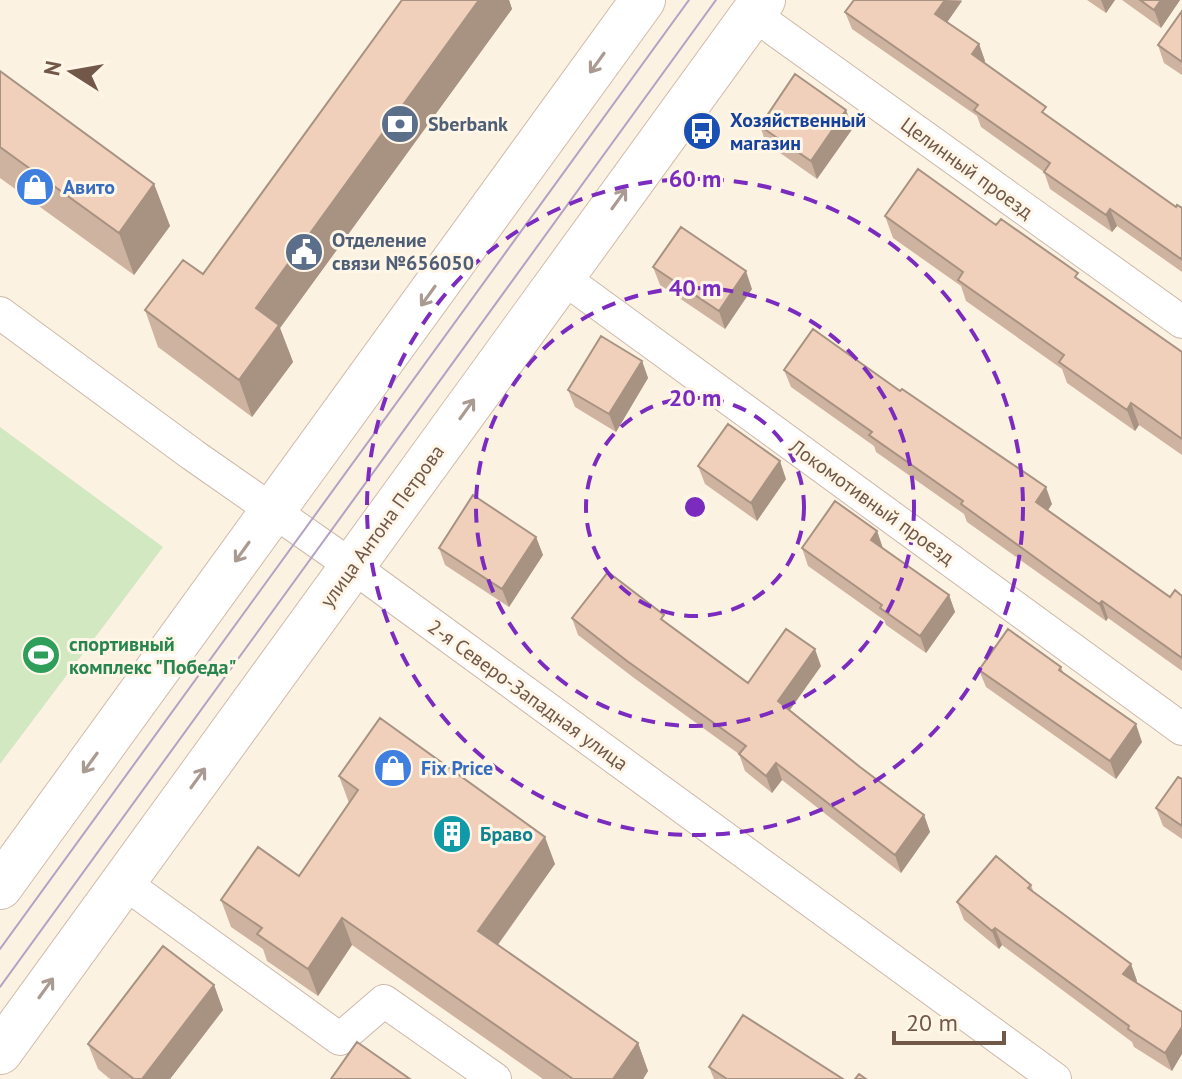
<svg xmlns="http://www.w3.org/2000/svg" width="1182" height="1079" viewBox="0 0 1182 1079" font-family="'PT Sans',sans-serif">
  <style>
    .green { fill: #d1e8c1 }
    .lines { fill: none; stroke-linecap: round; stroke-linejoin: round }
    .minor-casing { stroke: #ccb9a9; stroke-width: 34 }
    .secondary-casing { stroke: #d1bba9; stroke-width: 46 }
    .minor { stroke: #fff; stroke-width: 32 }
    .secondary { stroke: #fff; stroke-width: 44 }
    .tram { stroke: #b4a1c4; stroke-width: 2 }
    .wall { fill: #ceb3a0 }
    .shaded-wall { fill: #a89282 }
    .building { fill: #f0d0ba; stroke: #a89282; stroke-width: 2 }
    .oneway { stroke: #aa9b92 }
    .ring { fill: none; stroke: #7b2cbf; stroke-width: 4; stroke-dasharray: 14 10 }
    .labels { text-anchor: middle; stroke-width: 6; stroke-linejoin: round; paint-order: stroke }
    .transit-label { font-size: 20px; font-weight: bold; fill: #164399; stroke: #fff6e8; text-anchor: start }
    .service-label { font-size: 20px; font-weight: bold; fill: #4e5e75; stroke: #fff6e8; text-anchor: start }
    .street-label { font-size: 20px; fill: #725849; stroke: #fff6e8 }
    .shop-label { font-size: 20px; font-weight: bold; fill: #366cbe; stroke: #fff6e8; text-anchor: start }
    .leisure-label { font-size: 20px; font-weight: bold; fill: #27864d; stroke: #fff6e8; text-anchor: start }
    .culture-label { font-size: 20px; font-weight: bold; fill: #0d838f; stroke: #fff6e8; text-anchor: start }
    .centre { fill: #7b2cbf; stroke: #fff6e8; stroke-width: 4 }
    .ring-label { font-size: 24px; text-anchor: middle; font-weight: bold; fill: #7b2cbf; stroke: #fff6e8; stroke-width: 6; stroke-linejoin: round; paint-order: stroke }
  </style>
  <rect width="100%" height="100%" fill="#fcf2e2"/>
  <path class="green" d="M0 427 163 547 0 764Z"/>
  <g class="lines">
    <g class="minor-casing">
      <path id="minor" d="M753 14 1182 322
        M562 277 1182 729
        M0 313 193 455 352 566 1055 1079
        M123 882 340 1039 384 1001 495 1079"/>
    </g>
    <g class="secondary-casing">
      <path id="secondary" d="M0 887 643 0
        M0 1052 763 0"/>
    </g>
    <use href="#minor" class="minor"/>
    <use href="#secondary" class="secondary"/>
    <path class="tram" d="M0 949 689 0
      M0 987 716 0"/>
  </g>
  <path class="wall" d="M402 0H509L512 9 280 328 293 362 252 417 158 347 145 310 203 274Z
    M854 0H962L947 22 979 44 985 61 984 63 1049 117 1176 207 1182 208V272L1117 226 1112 232 1050 189 1044 172 981 127 977 116 852 29 845 12Z
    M1087 0H1115L1106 13Z
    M1122 0H1180L1161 28Z
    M1182 11V75L1164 63 1158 45Z
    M0 71 154 184 170 226 134 275 0 178Z
    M760 126 853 128 817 179 766 143Z
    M885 216 996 225 1080 280 1182 352V455L1139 425 1135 431 1067 383 1062 369 966 301 961 286 893 238Z
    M653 267 752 289 725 329 660 285Z
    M642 361 648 378 616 432 575 407 568 390Z
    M784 370 1052 504 1048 510 1170 597 1182 596V671L1108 618 1106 621 967 522 964 514 876 452 874 446 791 387Z
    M698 466 786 479 757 521 705 484Z
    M877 531 883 548 949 595 955 612 926 653 886 625 884 620 808 566 802 548Z
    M536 537 543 555 509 607 445 565 439 548Z
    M572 618 667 623 748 683 821 666 790 710 860 767 924 815 930 832 901 873 782 780 772 793 745 771 739 754 634 678 578 635Z
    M1061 667 1064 674 1142 742 1116 779 986 687 979 670Z
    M339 776 555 864 498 945 638 1043 648 1071 643 1079H543L352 945 318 996 267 961 263 949 231 927 221 900 299 876 349 803Z
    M1182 779V839L1163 826 1156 808Z
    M1031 885 1034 893 1131 964 1137 981 1136 983 1182 1012 1172 1071 1134 1047 1132 1042 1002 945 999 949 964 920 957 902Z
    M214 985 223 1010 170 1079H110L98 1069 88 1044Z
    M709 1067 843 1079H714Z"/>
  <path class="shaded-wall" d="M479 0H509L512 9 280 328 293 362 252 417 239 380 256 308Z
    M945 0 962 1 941 31 935 14Z
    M1101 0H1115L1106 13Z
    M1161 0H1180L1161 28 1154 10Z
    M979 44 985 61 978 71 972 54Z
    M846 110 853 128 817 179 811 161Z
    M154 184 170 226 134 275 119 233Z
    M1110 209 1117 226 1112 232 1106 215Z
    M746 271 752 289 725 329 719 311Z
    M642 361 648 378 616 432 609 414Z
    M1131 403 1139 425 1135 431 1127 410Z
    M780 461 786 479 757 521 751 503Z
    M1046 487 1052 504 1042 519 1036 502Z
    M877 531 883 549 871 540Z
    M536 537 543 555 509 607 502 589Z
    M949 595 955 612 926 653 920 636Z
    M1102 601 1108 618 1106 621 1099 604Z
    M815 649 821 666 784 718 778 701Z
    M1136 724 1142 742 1116 779 1110 761Z
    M776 763 782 780 772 793 766 776Z
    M924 815 930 832 901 873 895 855Z
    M545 837 555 864 488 958 478 931Z
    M342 918 352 945 318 996 308 969Z
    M995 928 1002 945 999 949 992 931Z
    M1131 964 1137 981 1129 992 1123 974Z
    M214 985 223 1010 170 1079H142Z
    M1182 1027V1054L1172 1071 1165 1053Z
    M638 1043 648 1071 643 1079H613Z"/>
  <path class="building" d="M402 0H479L256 308 279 325 239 380 145 310 183 260 203 274Z
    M854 0H945L935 14 979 44 972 54 1046 107 1042 112 1176 207 1177 205 1182 208V257L1181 259 1110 209 1106 215 1044 172 1050 163 974 110 978 105 845 12Z
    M1140 0H1161L1154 10Z
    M1182 11V62L1158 45Z
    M0 71 154 184 119 233 0 147Z
    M795 74 846 110 811 161 760 126Z
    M918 169 996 225 1001 219 1078 273 1075 277 1182 352V439L1131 403 1127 410 1059 362 1064 355 958 280 963 272 885 216Z
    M681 227 746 271 719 311 653 267Z
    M813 329 900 391 902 389 1046 487 1036 502 1170 597 1175 590 1182 596V658L1102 601 1099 604 961 504 963 501 869 435 872 432 784 370Z
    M601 336 642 361 609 414 568 390Z
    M728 424 780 461 751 503 698 466Z
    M473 495 536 537 502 589 439 548Z
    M835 501 877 531 871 540 949 595 920 636 880 608 882 605 802 548Z
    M608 572 664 615 661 619 748 683 786 629 815 649 778 701 860 767 924 815 895 855 776 763 766 776 739 754 746 746 627 661 572 618Z
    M1008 629 1061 667 1059 670 1136 724 1110 761 979 670Z
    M380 718 545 837 478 931 638 1043 613 1079H573L342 918 308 969 257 934 262 928 221 900 258 847 299 876 358 790 339 776Z
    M1178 777 1182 779V826L1156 808Z
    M996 856 1031 885 1028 888 1131 964 1123 974 1182 1012V1027L1165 1053 1128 1029 1129 1026 995 928 992 931 957 902Z
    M163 946 214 985 142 1079H134L88 1044Z
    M743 1015 843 1079H727L709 1067Z
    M357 1042 410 1079H331Z
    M859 1074 866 1079H855Z"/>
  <defs><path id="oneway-shaft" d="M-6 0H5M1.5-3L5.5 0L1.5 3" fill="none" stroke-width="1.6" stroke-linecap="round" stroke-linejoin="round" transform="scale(2)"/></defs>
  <g class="oneway">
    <use href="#oneway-shaft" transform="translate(597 63) rotate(126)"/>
    <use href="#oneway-shaft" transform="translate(619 199) rotate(-54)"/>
    <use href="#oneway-shaft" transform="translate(428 296) rotate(126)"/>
    <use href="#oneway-shaft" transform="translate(467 409) rotate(-54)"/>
    <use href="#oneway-shaft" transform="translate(242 552) rotate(126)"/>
    <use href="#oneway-shaft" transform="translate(90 763) rotate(126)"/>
    <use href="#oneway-shaft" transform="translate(198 778) rotate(-54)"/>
    <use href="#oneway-shaft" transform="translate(46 988) rotate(-54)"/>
  </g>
  <g class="ring">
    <circle cx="695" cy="507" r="109"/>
    <circle cx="695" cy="507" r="219"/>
    <circle cx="695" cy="507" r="328"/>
  </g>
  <defs>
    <g id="bank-disc" transform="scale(2)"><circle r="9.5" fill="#5c6f8a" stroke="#fff6e8"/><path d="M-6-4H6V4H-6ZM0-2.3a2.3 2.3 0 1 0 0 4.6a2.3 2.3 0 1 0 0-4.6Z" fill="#fff"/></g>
    <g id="bus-disc" transform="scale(2)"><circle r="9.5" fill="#1a4fb4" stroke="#fff6e8"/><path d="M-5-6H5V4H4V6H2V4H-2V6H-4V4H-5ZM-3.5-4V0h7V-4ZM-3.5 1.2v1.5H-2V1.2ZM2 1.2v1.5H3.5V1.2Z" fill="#fff"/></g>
    <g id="shop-disc" transform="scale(2)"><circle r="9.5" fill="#3f7fe0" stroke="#fff6e8"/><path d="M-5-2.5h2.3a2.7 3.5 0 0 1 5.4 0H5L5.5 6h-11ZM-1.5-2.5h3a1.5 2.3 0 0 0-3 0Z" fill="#fff"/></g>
    <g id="civic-disc" transform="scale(2)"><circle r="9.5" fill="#5c6f8a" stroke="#fff6e8"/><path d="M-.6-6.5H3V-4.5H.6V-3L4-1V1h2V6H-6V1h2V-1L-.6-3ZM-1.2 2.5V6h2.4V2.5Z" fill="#fff"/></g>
    <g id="stadium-disc" transform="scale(2)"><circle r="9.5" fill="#2e9e5b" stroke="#fff6e8"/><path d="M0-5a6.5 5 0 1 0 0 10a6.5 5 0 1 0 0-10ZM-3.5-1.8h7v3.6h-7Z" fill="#fff"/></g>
    <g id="building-disc" transform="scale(2)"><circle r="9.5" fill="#0f9aa8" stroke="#fff6e8"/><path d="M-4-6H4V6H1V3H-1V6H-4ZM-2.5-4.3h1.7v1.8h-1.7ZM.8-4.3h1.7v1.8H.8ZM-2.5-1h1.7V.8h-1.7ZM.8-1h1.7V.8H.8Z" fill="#fff"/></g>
  </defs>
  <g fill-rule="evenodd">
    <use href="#bank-disc" x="400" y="124"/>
    <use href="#bus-disc" x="702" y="131"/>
    <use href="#shop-disc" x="35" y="187"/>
    <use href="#civic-disc" x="304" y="252"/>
    <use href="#stadium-disc" x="41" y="655"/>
    <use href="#shop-disc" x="393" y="768"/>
    <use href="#building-disc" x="452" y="834"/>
  </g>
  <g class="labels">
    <g class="transit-label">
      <text x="730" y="127">Хозяйственный<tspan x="730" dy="23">магазин</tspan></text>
    </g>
    <g class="service-label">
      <text x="428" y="131">Sberbank</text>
      <text x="332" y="247">Отделение<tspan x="332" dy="23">связи №656050</tspan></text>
    </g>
    <g class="street-label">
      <text transform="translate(967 168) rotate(36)" y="7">Целинный проезд</text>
      <text transform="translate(872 502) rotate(36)" y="7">Локомотивный проезд</text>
      <text transform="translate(382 526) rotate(-54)" y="7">улица Антона Петрова</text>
      <text transform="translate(528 695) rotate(36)" y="7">2-я Северо-Западная улица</text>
    </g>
    <g class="shop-label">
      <text x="63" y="194">Авито</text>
      <text x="421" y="775">Fix Price</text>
    </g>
    <g class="leisure-label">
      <text x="69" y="651">спортивный<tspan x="69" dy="23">комплекс "Победа"</tspan></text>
    </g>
    <g class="culture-label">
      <text x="480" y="841">Браво</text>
    </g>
  </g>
  <circle cx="695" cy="507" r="12" class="centre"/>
  <g class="ring-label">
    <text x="695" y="187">60 m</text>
    <text x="695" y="296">40 m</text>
    <text x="695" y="406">20 m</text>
  </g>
  <g transform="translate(72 72) rotate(281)" stroke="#fff6e8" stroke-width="6" paint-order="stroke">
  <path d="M0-6L14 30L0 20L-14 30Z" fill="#725849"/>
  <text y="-12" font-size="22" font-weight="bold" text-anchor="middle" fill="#725849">N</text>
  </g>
  <path d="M894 1031v12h110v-12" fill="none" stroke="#725849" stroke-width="4"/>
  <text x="906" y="1031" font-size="24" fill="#725849" stroke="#fff6e8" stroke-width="6" paint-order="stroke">20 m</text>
</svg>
